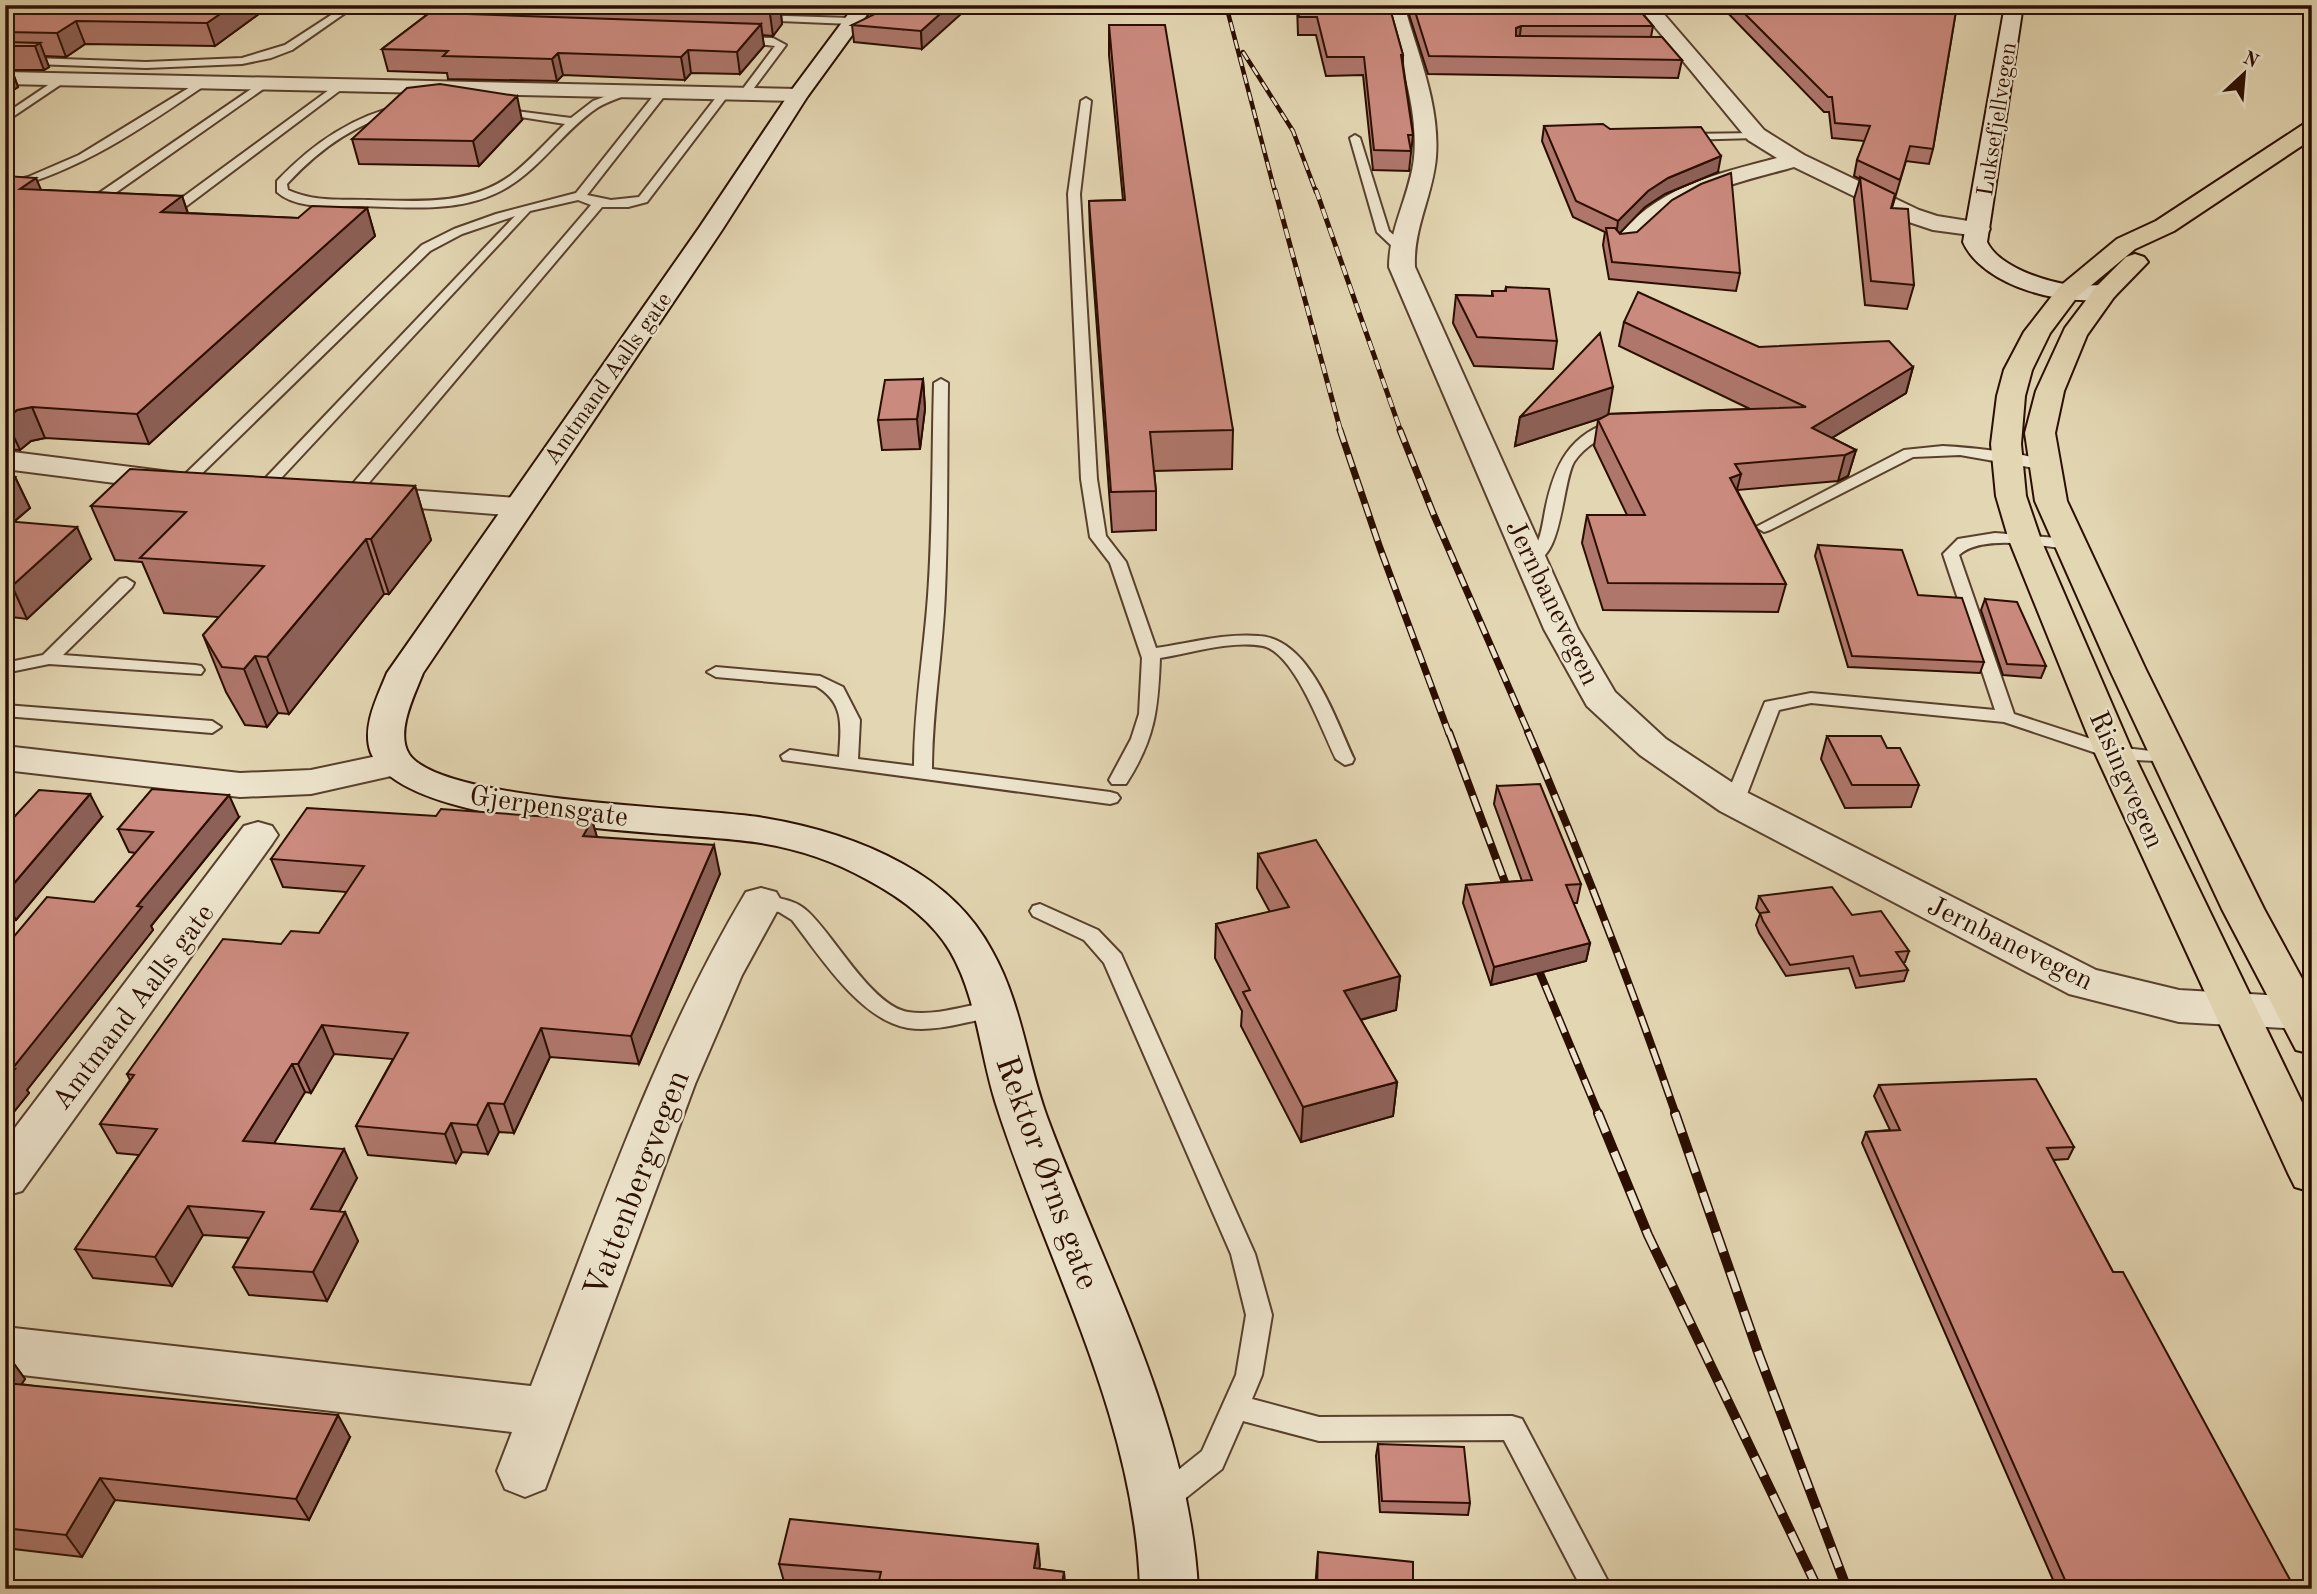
<svg xmlns="http://www.w3.org/2000/svg" width="2317" height="1594" viewBox="0 0 2317 1594" font-family="'Old Standard TT',serif">
  <style>
    .lines { fill: none; stroke-linecap: round; stroke-linejoin: round }
    .service-casing { stroke: #59402c; stroke-width: 4 }
    .minor-casing { stroke: #59402c; stroke-width: 4 }
    .tertiary-casing { stroke: #59402c; stroke-width: 4 }
    .secondary-casing { stroke: #2b0e00; stroke-width: 4 }
    .primary-casing { stroke: #2b0e00; stroke-width: 4 }
    .service { fill: #ede4cd; fill-rule: evenodd }
    .minor { fill: #ede4cd; fill-rule: evenodd }
    .tertiary { fill: #ede4cd; fill-rule: evenodd }
    .secondary { fill: #ede4cd; fill-rule: evenodd }
    .primary { fill: #e3d6b2; fill-rule: evenodd }
    .rail-far4-casing { stroke: #2b0e00; stroke-width: 4.5 }
    .rail-far3-casing { stroke: #2b0e00; stroke-width: 5 }
    .rail-far2-casing { stroke: #2b0e00; stroke-width: 7 }
    .rail-far1-casing { stroke: #2b0e00; stroke-width: 8 }
    .rail-casing { stroke: #2b0e00; stroke-width: 10 }
    .rail-far4 { stroke: #ede4cd; stroke-width: 2.5; stroke-dasharray: 9; stroke-linecap: butt }
    .rail-far3 { stroke: #ede4cd; stroke-width: 3.5; stroke-dasharray: 10; stroke-linecap: butt }
    .rail-far2 { stroke: #ede4cd; stroke-width: 4.5; stroke-dasharray: 13; stroke-linecap: butt }
    .rail-far1 { stroke: #ede4cd; stroke-width: 5; stroke-dasharray: 17; stroke-linecap: butt }
    .rail { stroke: #ede4cd; stroke-width: 7; stroke-dasharray: 21; stroke-linecap: butt }
    .wall { fill: #af776c; stroke: #2b0e00; stroke-width: 2 }
    .shaded-wall { fill: #8e6158; stroke: #2b0e00; stroke-width: 2 }
    .building { fill: #cb8a7e; stroke: #2b0e00; stroke-width: 2 }
    .labels { text-anchor: middle; stroke-width: 5; stroke-linejoin: round; paint-order: stroke }
    .far-street-label { font-size: 23px; fill: #2b0e00; stroke: #ede4cd }
    .street-label { font-size: 28px; fill: #2b0e00; stroke: #ede4cd }
    .near-street-label { font-size: 33px; fill: #2b0e00; stroke: #ede4cd }
  </style>
  <rect width="100%" height="100%" fill="#e3d6b2"/>
  <filter id="stains"><feTurbulence type="fractalNoise" baseFrequency=".00286" numOctaves="4"/><feColorMatrix values="0 0 0 0 .2 0 0 0 0 .09 0 0 0 0 .02 0 0 0 .5 -.17"/></filter>
  <radialGradient id="worn" r=".72"><stop offset=".6" stop-color="#630" stop-opacity="0"/><stop offset="1" stop-color="#630" stop-opacity=".3"/></radialGradient>
  <g class="lines">
    <g class="service-casing">
      <path id="service" d="M345 6 350 9 348 11 292 50 271 58 242 64 146 68 5 63V57L146 62 242 58 285 45Z
        M756 15 851 18 856 21 851 24 753 20V16Z
        M736 37 773 38 786 45 748 96 744 97 739 94 775 46 739 42 734 39Z
        M60 77 69 79 5 122V114Z
        M200 81 204 82V86C141 129 80 171 5 190V183L28 177 79 155Z
        M260 83 269 85 91 210H83V204Z
        M337 84 346 86 176 214H168V208Z
        M628 88 632 89V93C620 98 608 101 597 108 564 130 542 167 506 188 462 214 408 207 360 206 334 206 297 210 277 192V181C314 142 353 116 406 104L410 105V109C359 121 322 146 287 184L288 190C314 202 341 199 368 200 417 201 468 206 510 176 530 161 547 141 565 124L496 113 492 112V108L571 118 593 101Z
        M662 89 666 90V94L587 195 611 200 639 197 721 91 730 93 647 202 628 207H602L356 498H346L343 495 591 205 578 200 530 211 269 491 264 493 256 488 515 216 462 234 430 251 189 486H179L176 483 179 480 422 245 454 229 496 214 576 193 658 90Z
        M1086 98 1091 101 1080 194 1097 479 1106 536 1126 562 1156 648C1190 643 1225 633 1259 636 1310 639 1335 719 1354 759L1352 763 1345 765 1336 759C1322 731 1295 653 1263 646 1231 640 1191 653 1160 658 1158 710 1155 739 1126 784H1112L1109 780 1131 739 1139 714 1142 658 1110 563 1090 537 1081 479 1068 194 1081 101Z
        M1760 133V137L1756 138 1684 140 1679 137 1684 134Z
        M1355 135 1360 138 1389 231 1404 244V250H1396L1377 232 1350 138Z
        M941 379 948 383C947 453 948 523 945 592 943 651 932 710 932 769L1110 792 1117 794 1120 798 1117 802 1110 804 783 760 781 756 790 750 839 757C841 726 845 703 816 686L716 677 707 672 716 667 820 676 843 687 860 720 858 759 914 766C914 709 924 653 928 596 933 526 932 454 934 383Z
        M1618 420 1625 424 1623 427C1606 435 1585 445 1574 462 1561 484 1563 571 1525 561L1523 558C1526 554 1532 552 1535 547 1541 538 1543 522 1545 511 1554 466 1569 432 1618 420Z
        M1943 446C1963 447 2042 454 2054 465L2046 470 1960 455 1913 457 1770 530 1764 532 1756 527 1904 450Z
        M1995 533 2070 539 2078 544 2070 549C2040 546 1982 534 1959 555L2014 714 2116 747 2177 754 2179 758 2177 762 2114 759 2004 722 1811 703 1779 710 1744 802 1741 806H1727L1724 802 1765 702 1811 693 1995 710 1943 554 1958 539Z
        M126 578 134 583 132 587 63 655 195 665 201 666 204 670 201 674 49 664 5 673V663L43 655 120 579Z
        M5 705 212 721 221 727 212 733 5 716Z
        M761 895C777 898 794 899 806 910 833 933 871 1006 908 1012 936 1016 965 1006 993 1001L1001 1003 1004 1009 1001 1015 993 1017C965 1022 936 1032 908 1028 860 1020 820 956 792 920L779 912 754 907 751 902 754 897Z
        M1040 904 1098 930 1121 954 1255 1254 1272 1315 1262 1375 1252 1399 1319 1417 1512 1416 1522 1419 1612 1589H1582L1504 1440 1319 1441 1243 1421 1222 1469 1172 1509 1162 1513 1152 1509 1148 1500 1152 1491 1202 1451 1236 1375 1246 1315 1231 1254 1104 963 1084 940 1033 916 1030 911 1033 906Z"/>
    </g>
    <g class="minor-casing">
      <path id="minor" d="M1386 5H1404C1418 55 1440 105 1436 157 1433 195 1413 228 1415 267L1578 629 1615 692 1666 739 1748 793 2096 970 2179 990 2299 997 2312 1001V1025L2299 1029 2179 1022 2069 994 1720 811 1640 755 1587 706 1544 629 1389 267C1389 228 1410 195 1414 158 1419 106 1398 55 1386 5Z
        M1637 5H1656L1764 130 1804 155 1919 210 1937 216 1987 224 1990 229 1987 234 1978 236 1933 230 1903 220 1794 167C1751 179 1704 189 1667 214 1650 227 1641 254 1617 248L1614 243C1652 188 1716 174 1777 158L1748 140Z
        M5 72 798 89 805 91 808 95 805 99 798 101 5 84Z
        M5 451 178 473 189 476 193 482 189 488 178 491 5 469Z
        M367 487 518 498 529 500 534 507 529 514 518 516 356 503 352 496 356 489Z
        M258 822 272 826 278 835 272 844 22 1191 5 1196V1141L244 826Z
        M761 888 776 892 782 902 742 975 695 1084 545 1489 525 1497 505 1489 497 1471 512 1432 5 1373V1327L531 1386C596 1219 654 1046 746 892Z"/>
    </g>
    <g class="tertiary-casing">
      <path id="tertiary" d="M5 746 240 773 311 770 396 752 409 756 415 764 409 772 311 794 240 797 5 770Z"/>
    </g>
    <g class="secondary-casing">
      <path id="secondary" d="M855 5H874L807 97 722 230 423 673C415 694 395 732 409 754 442 803 699 807 764 818 812 826 860 840 903 864 941 885 972 913 992 951 1021 1002 1027 1062 1047 1117 1104 1271 1189 1422 1198 1589H1140C1135 1417 1047 1264 996 1104 980 1054 977 997 950 951 931 919 898 896 866 879 834 861 798 849 761 843 682 830 404 832 371 753 361 727 378 696 387 673L699 228 791 91Z
        M2005 5H2023L1987 242C1999 267 2044 281 2070 285 2085 287 2099 283 2114 287L2118 292 2114 297C2069 309 1983 287 1963 242Z"/>
    </g>
    <g class="primary-casing">
      <path id="primary" d="M2312 123V139L2174 231 2135 249 2077 297 2050 333 2032 370 2025 396 2021 444 2026 496 2041 540 2133 753 2312 1123V1192L2295 1187 2288 1173 2095 753 2009 540 1996 496 1991 444 1997 396 2004 370 2024 332 2059 287 2117 239 2156 221 2304 124Z
        M2135 254 2144 257 2148 262 2114 297 2087 335 2064 391 2055 433 2067 501 2146 670 2264 909 2312 997V1054L2296 1050 2222 909 2110 670 2035 501 2025 433 2036 391 2065 328 2096 287 2126 257Z"/>
    </g>
    <use href="#service" class="service"/>
    <use href="#minor" class="minor"/>
    <use href="#tertiary" class="tertiary"/>
    <use href="#secondary" class="secondary"/>
    <use href="#primary" class="primary"/>
    <g class="rail-far4-casing">
      <path id="rail-far4" d="M1226 5 1275 192
        M1243 52 1293 131 1316 192"/>
    </g>
    <g class="rail-far3-casing">
      <path id="rail-far3" d="M1275 190 1341 432
        M1316 190 1401 432"/>
    </g>
    <g class="rail-far2-casing">
      <path id="rail-far2" d="M1340 430 1380 548 1449 734
        M1400 430 1433 513 1529 734"/>
    </g>
    <g class="rail-far1-casing">
      <path id="rail-far1" d="M1449 732 1512 901
        M1528 732C1582 858 1631 985 1676 1115
        M1532 954 1599 1115"/>
    </g>
    <g class="rail-casing">
      <path id="rail" d="M1598 1113 1648 1235 1818 1589
        M1675 1113 1759 1355 1847 1589"/>
    </g>
    <use href="#rail-far4" class="rail-far4"/>
    <use href="#rail-far3" class="rail-far3"/>
    <use href="#rail-far2" class="rail-far2"/>
    <use href="#rail-far1" class="rail-far1"/>
    <use href="#rail" class="rail"/>
  </g>
  <path class="wall" d="M5 5H271L215 46 85 44 66 57 45 56 49 67 44 70H12L18 87 5 95Z
    M422 5H798L791 13H781L782 24 773 36 762 35 764 46 740 74 691 73 685 80 563 75 557 81 448 79 447 73 388 71 382 49 425 16Z
    M920 5 922 49 854 42 852 25 914 12Z
    M1297 5H1389L1403 55V64L1413 135 1409 171 1373 170 1363 75 1326 76 1316 35H1298Z
    M1406 5H1635L1653 26 1651 37 1682 60 1678 78 1428 74Z
    M1720 5H1957L1933 149 1929 164 1906 161 1892 208 1914 285 1907 309 1865 305 1854 199 1860 179 1854 176 1857 160 1865 141 1832 138 1829 112H1824Z
    M1109 25 1233 430 1232 469 1154 471 1156 491V530L1112 532 1090 234 1089 201 1123 200 1109 55Z
    M522 120 479 166 359 164 352 139Z
    M1544 126 1610 129 1718 172 1665 194 1645 207 1619 233 1740 273 1736 291 1609 279 1603 245 1605 232 1573 217 1542 141Z
    M5 176 41 190 182 196 188 213 298 218 367 208 375 236 149 444 45 438 31 441 20 450 5 449Z
    M1506 287 1557 341 1553 369 1474 366 1453 323 1456 295 1492 296V291H1505Z
    M1624 322 1759 347 1913 367 1906 393 1832 438 1856 450 1848 476 1838 481 1737 490 1786 584 1778 612 1603 610 1582 543 1587 515H1627L1594 446 1598 420 1601 418 1515 446 1520 417 1750 409 1619 346Z
    M923 379 925 409 920 449 882 450 878 420Z
    M5 476 15 477 30 508 14 522 91 559 27 619 12 617 5 624Z
    M415 486 431 540 389 594H384L289 714 278 713 267 727 245 725 226 692 203 635 219 617 164 613 142 562 115 560 91 506Z
    M1818 545 1984 662 1980 673 1848 667 1815 556Z
    M1985 599 2046 666 2041 678 2003 675 1981 610Z
    M1827 736 1887 748 1919 785 1911 807 1845 808 1821 759Z
    M1497 786 1581 884 1577 903H1573L1590 943 1586 961 1491 985 1463 903 1466 885 1522 881 1494 804Z
    M436 816 592 820 597 837 720 874 639 1064 550 1057 514 1133 499 1132 488 1154 462 1152 456 1163 368 1155 356 1126 393 1059 334 1054 311 1093 305 1092 274 1143 357 1178 339 1212 358 1241 327 1301 249 1295 233 1267 249 1238 203 1235 172 1286 93 1278 75 1249 139 1155 117 1153 100 1124 130 1080 127 1074 281 944 319 933 347 892 283 887 271 859Z
    M102 817 16 920 5 919V827Z
    M239 817 151 926 153 930 27 1090 29 1093 5 1123 94 902 136 853 129 852 118 829Z
    M1258 854 1400 976 1396 1010 1361 1020 1397 1082 1393 1116 1301 1142 1241 1026 1242 1011 1215 958 1216 924 1270 912 1257 888Z
    M1759 896 1852 915 1909 951 1905 962 1903 963 1908 970 1904 981 1856 988 1849 968 1786 976 1759 933 1756 925 1760 914 1756 908Z
    M1879 1085 2074 1147 2068 1159 2053 1160 2113 1272 2295 1589H2057L1862 1143 1866 1132 1890 1130 1874 1096Z
    M5 1357H9L25 1379 21 1384 350 1437 309 1520 115 1500 82 1557 5 1548Z
    M1378 1444 1470 1503 1468 1515 1380 1512 1376 1456Z
    M1038 1544 1039 1569 1064 1572 1065 1589H832L785 1585 779 1564Z
    M1318 1552 1413 1589H1315Z"/>
  <path class="shaded-wall" d="M233 5H271L215 46 207 23Z
    M453 5H471L472 10 457 25Z
    M777 5H780L782 24 773 36 770 14Z
    M790 5H798L791 13Z
    M904 5H914V12L904 28 903 11Z
    M950 5H971L922 49 921 31Z
    M76 21 85 44 66 57 57 33Z
    M761 24 764 46 740 74 737 52Z
    M1521 26 1519 43 1514 45 1516 28Z
    M40 43 49 67 44 70 35 46Z
    M688 50 691 73 685 80 681 57Z
    M558 53 563 75 557 81 552 59Z
    M9 63 18 87 5 95V65Z
    M517 96 522 120 479 166 473 141Z
    M1721 156 1718 172 1665 194 1645 207 1616 237 1618 221 1648 191 1668 178Z
    M36 178 47 204 20 189Z
    M182 196 191 223 161 212Z
    M367 208 375 236 149 444 137 414Z
    M1913 367 1906 393 1805 454 1812 428Z
    M923 379 925 409 920 449 917 419Z
    M1613 387 1608 416 1515 446 1520 417Z
    M32 407 45 438 31 441 20 450 6 420 17 410Z
    M1856 450 1848 476 1838 481 1845 455Z
    M1741 474 1734 501 1730 478Z
    M15 477 30 508 5 529V485Z
    M415 486 431 540 389 594 371 539Z
    M77 527 91 559 27 619 12 586Z
    M366 539 384 594 289 714 267 657Z
    M5 602 12 617 5 624Z
    M255 656 278 713 267 727 244 669Z
    M90 794 102 817 16 920 5 900V894Z
    M229 795 239 817 151 926 153 930 27 1090 29 1093 5 1123V1081L12 1069 137 906Z
    M592 820 600 848 583 836Z
    M714 845 720 874 639 1064 631 1036Z
    M1590 943 1586 961 1491 985 1494 967Z
    M1400 976 1396 1010 1341 1025 1344 991Z
    M322 1025 334 1054 311 1093 298 1064Z
    M541 1028 550 1057 514 1133 504 1104Z
    M292 1064 305 1092 258 1170 243 1141Z
    M1397 1082 1393 1116 1301 1142 1303 1107Z
    M488 1103 499 1132 488 1154 477 1125Z
    M451 1123 462 1152 456 1163 445 1134Z
    M344 1149 357 1178 325 1238 311 1209Z
    M188 1206 203 1235 172 1286 155 1257Z
    M345 1212 358 1241 327 1301 313 1272Z
    M9 1357 25 1379 9 1403 5 1398V1363Z
    M338 1415 350 1437 309 1520 296 1499Z
    M100 1478 115 1500 82 1557 66 1535Z
    M1038 1544 1040 1565 1036 1589 1034 1568Z
    M1064 1572 1065 1589H1061Z"/>
  <path class="building" d="M5 5H233L207 23 76 21 57 33 5 32Z
    M440 5H454L467 14 761 24 737 52 688 50 681 57 558 53 552 59 443 56 448 51 382 49Z
    M537 5H777L770 14Z
    M893 5H904L903 11 906 13 914 12 920 5H950L921 31 852 25Z
    M1298 5H1389L1403 55H1401L1413 135H1408L1411 151 1374 150 1364 57H1327L1317 17H1299Z
    M1413 5H1635L1653 26H1521L1516 28V36L1662 37 1682 60 1429 56Z
    M1736 5H1957L1933 149 1910 146 1900 180 1857 160 1870 126 1835 123 1832 97H1828Z
    M1109 25H1165L1233 430 1150 432 1156 491 1111 492 1089 201 1125 200Z
    M5 42 40 43 35 46H5Z
    M440 84 517 96 473 141 352 139 407 88Z
    M1603 124 1610 129 1701 127 1721 156 1668 178 1648 191 1618 221 1576 201 1544 126Z
    M1731 173 1740 273 1612 262 1606 228H1615L1620 234 1637 232 1672 200 1701 184Z
    M5 176 36 178 20 189 182 196 161 212 298 218 312 206 367 208 137 414 32 407 17 410 5 420Z
    M1860 177 1895 194 1891 208 1908 209 1914 285 1871 281Z
    M1506 287 1549 289 1557 341 1477 337 1456 295 1493 296 1492 291H1506Z
    M1638 292 1759 347 1889 341 1913 367 1812 428 1856 450 1845 455 1735 464 1741 474 1730 478 1786 584 1608 583 1587 515H1645L1598 420 1609 414 1806 407 1624 322Z
    M1600 333 1613 387 1520 417Z
    M923 379 917 419 878 420 885 380Z
    M130 469 415 486 371 539H366L267 657 255 656 244 669 222 667 203 635 264 566 140 558 186 512 91 506Z
    M5 476 15 477 5 485Z
    M5 521 77 527 12 586 5 585Z
    M1818 545 1902 550 1918 595 1962 598 1984 662 1852 656Z
    M1985 599 2017 602 2046 666 2007 664Z
    M1827 736H1881L1887 748H1900L1919 785H1852Z
    M1540 784 1581 884 1566 885 1590 943 1494 967 1466 885 1532 880 1497 786Z
    M152 789 229 795 137 906 142 907 12 1069H15L5 1081V947L47 897 94 902 153 832 118 829Z
    M39 790 90 794 5 894V827Z
    M307 808 436 816 441 809 592 820 583 836 714 845 631 1036 541 1028 504 1104 488 1103 477 1125 451 1123 445 1134 356 1126 408 1033 322 1025 298 1064H292L243 1141 344 1149 311 1209 345 1212 313 1272 233 1267 264 1212 188 1206 155 1257 75 1249 157 1129 100 1124 134 1075 127 1074 223 939 281 944 291 931 319 933 364 866 271 859Z
    M1316 840 1400 976 1344 991 1397 1082 1303 1107 1243 992 1250 990 1216 924 1289 907 1258 854Z
    M1832 887 1852 915 1881 911 1909 951 1896 952 1908 970 1860 976 1853 956 1790 965 1763 921 1760 913 1769 912 1759 896Z
    M2036 1079 2074 1147 2047 1148 2113 1272H2123L2295 1589H2069L1866 1132 1900 1130 1879 1085Z
    M5 1383 338 1415 296 1499 100 1478 66 1535 5 1528Z
    M1378 1444 1464 1447 1470 1503 1382 1501Z
    M790 1519 1038 1544 1034 1568 1064 1572 1061 1589H877L881 1572 779 1564Z
    M1318 1552 1413 1562V1589H1317Z
    M655 1581 734 1589H653Z"/>
  <g class="labels">
    <g class="far-street-label">
      <text transform="translate(1996 119) rotate(-81)" y="8">Luksefjellvegen</text>
      <text transform="translate(607 378) rotate(-55)" y="8">Amtmand Aalls gate</text>
    </g>
    <g class="street-label">
      <text transform="translate(1554 602) rotate(64)" y="10">Jernbanevegen</text>
      <text transform="translate(2128 779) rotate(66)" y="10">Risingvegen</text>
      <text transform="translate(549 805) rotate(8)" y="10">Gjerpensgate</text>
      <text transform="translate(2011 942) rotate(26)" y="10">Jernbanevegen</text>
      <text transform="translate(132 1006) rotate(-53)" y="10">Amtmand Aalls gate</text>
    </g>
    <g class="near-street-label">
      <text transform="translate(1049 1172) rotate(70)" y="12">Rektor Ørns gate</text>
      <text transform="translate(635 1183) rotate(-69)" y="12">Vattenbergvegen</text>
    </g>
  </g>
  <rect width="2317" height="1594" fill="none" stroke="#e3d6b2" stroke-width="28"/>
  <rect x="7" y="7" width="2303" height="1580" fill="none" stroke="#2b0e00" stroke-width="3.5"/>
  <rect x="14" y="14" width="2289" height="1566" fill="none" stroke="#2b0e00" stroke-width="2"/>
  <g transform="translate(2244 74) rotate(26)" stroke="#ede4cd" stroke-width="5" paint-order="stroke">
  <path d="M0-5L12 26L0 18L-12 26Z" fill="#2b0e00"/>
  <text y="-10" font-size="19" font-weight="bold" text-anchor="middle" fill="#2b0e00">N</text>
  </g>
  <rect width="100%" height="100%" filter="url(#stains)"/>
  <rect width="100%" height="100%" fill="url(#worn)"/>
</svg>
